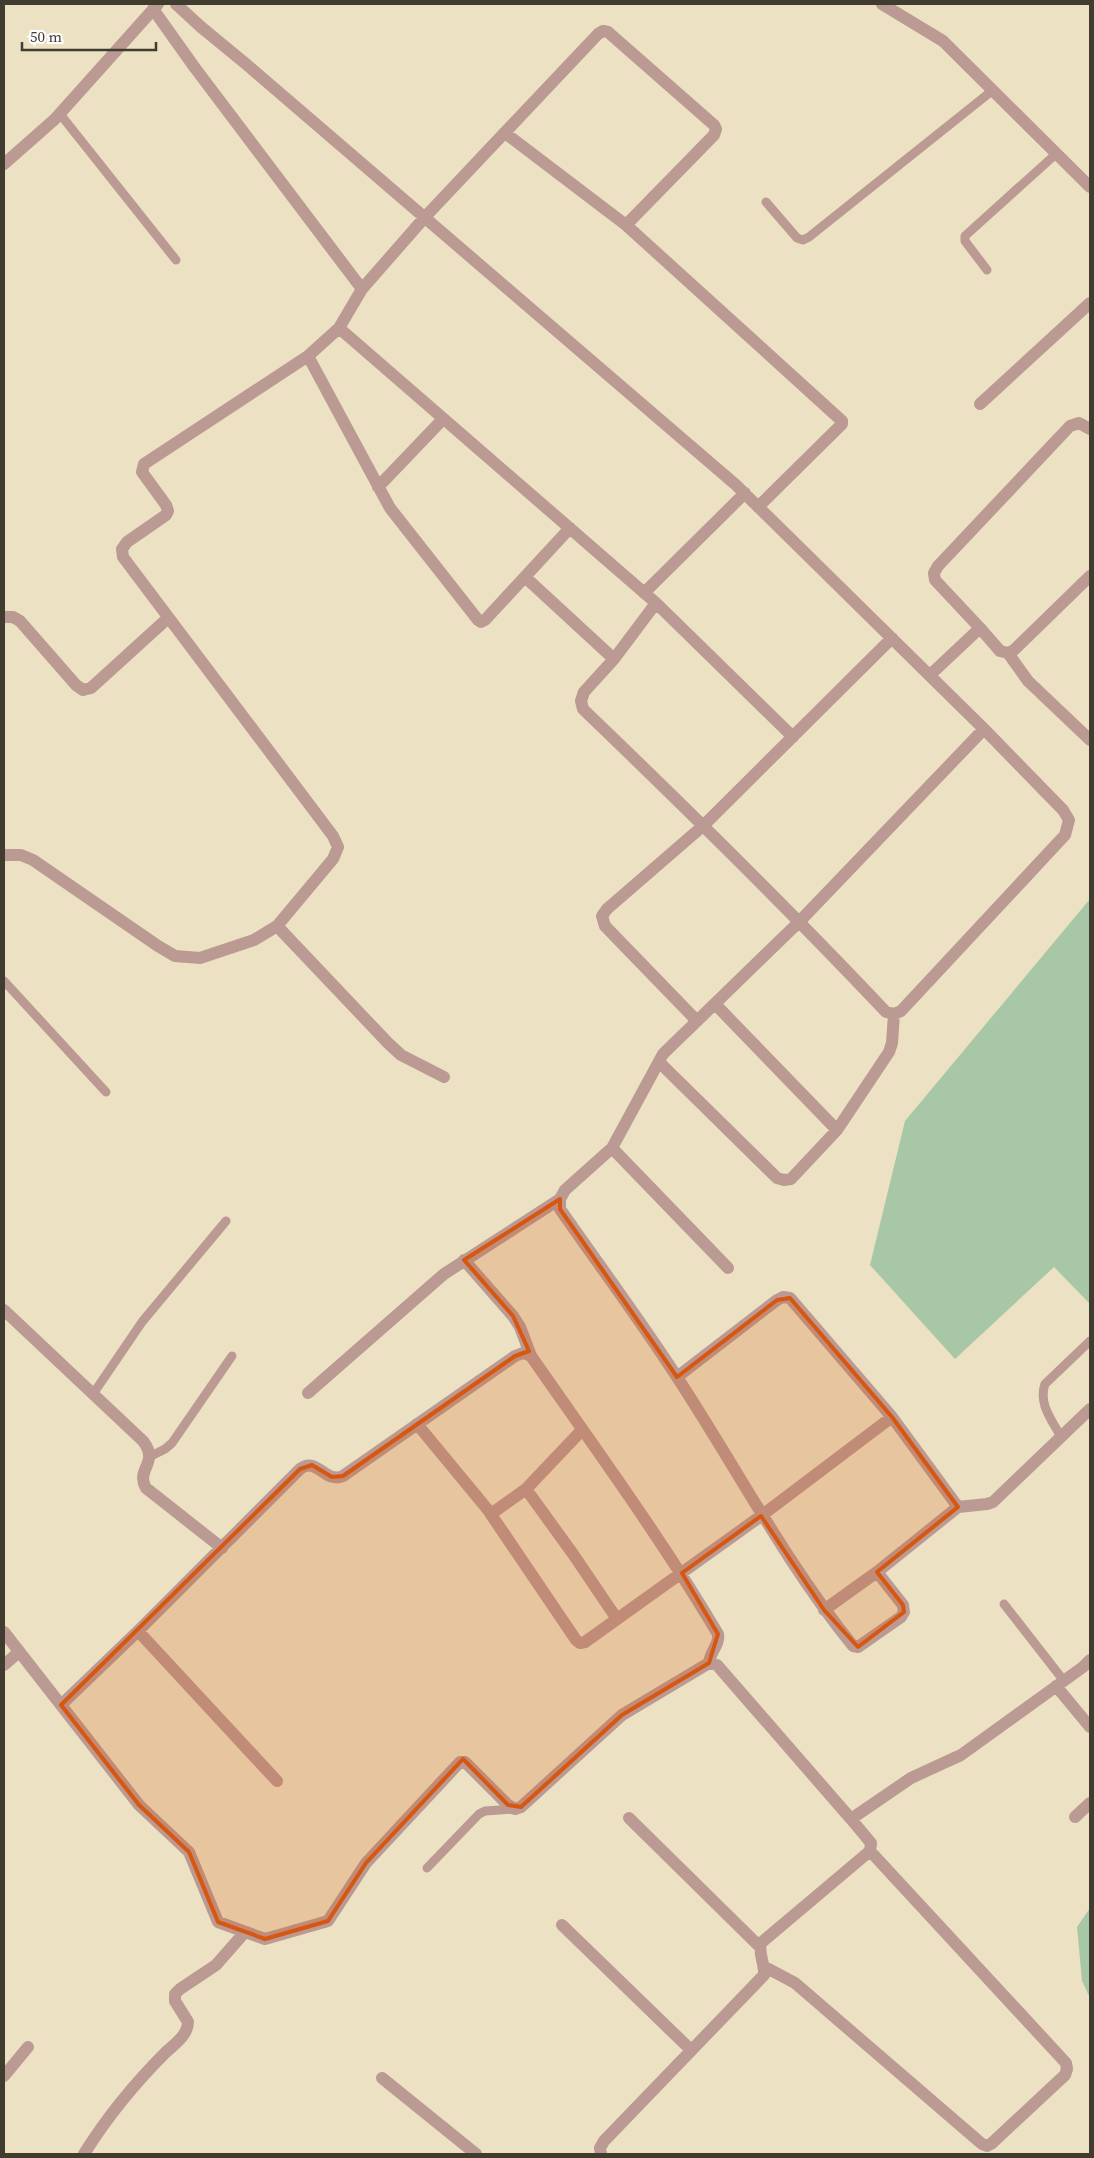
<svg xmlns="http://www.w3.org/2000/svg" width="1094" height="2158" viewBox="0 0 1094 2158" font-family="'Source Serif 4',serif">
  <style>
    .green { fill: #a7c7a6 }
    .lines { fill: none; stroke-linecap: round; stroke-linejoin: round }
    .service { stroke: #bb9a93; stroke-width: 9 }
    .minor { stroke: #bb9a93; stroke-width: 12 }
    .tertiary { stroke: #bb9a93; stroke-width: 12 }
    .marked { fill: #d75610; fill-opacity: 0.2; stroke: #d75610; stroke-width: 4; stroke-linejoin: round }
  </style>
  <rect width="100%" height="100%" fill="#ece1c2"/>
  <path class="green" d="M1090 899V1304L1054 1267 955 1359 870 1265 905 1121Z
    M1090 1908V1998L1082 1981 1077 1927Z"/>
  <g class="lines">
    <path class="service" d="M60 114 176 260
      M766 202 797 238 803 240 809 237 993 90
      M987 270 965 241V236L1057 153
      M4 981 106 1092
      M93 1394 142 1322 226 1221
      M1061 1437C1052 1420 1038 1404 1045 1384L1090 1341
      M151 1456 165 1449 172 1443 232 1356
      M1004 1604 1064 1681
      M427 1868 479 1814 485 1811 515 1809"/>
    <path class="minor" d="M153 9 195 68 362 289 339 328 656 603 614 659 584 692 581 701 583 709C686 808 788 908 886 1012L894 1014 901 1011 1065 835 1069 820 1063 810 984 729 736 485 246 64 201 27 176 4
      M505 133 626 225 842 421V424L758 507
      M4 164 55 119 158 4
      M362 289 425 217 598 34 603 31 608 32 714 125 716 129 714 135 626 225
      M308 356 390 508 478 620 481 622 485 620 570 528
      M980 404 1090 303
      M378 487 443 419
      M525 577 614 659
      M644 593 745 493
      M656 603 793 737
      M4 617H13L20 621 76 685 83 690 91 688 168 618
      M980 628 935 580 934 573 938 566 1070 426 1079 423 1090 429
      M1008 653 1028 681 1090 740
      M930 675 980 628 1000 651 1008 653 1014 650 1090 576
      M4 855H21L33 860 158 946 175 956 200 958 254 940 277 926 333 859 338 847 333 836 123 557 122 549 127 542 166 515 168 511 166 505 142 472 144 464 308 356 339 328
      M277 926 388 1043 401 1055 444 1077
      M715 1004 837 1130
      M697 1021 605 926 602 916 607 909 704 825 892 638
      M659 1062 777 1178 784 1180 791 1179 837 1130 889 1052 892 1043 894 1014
      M612 1148 728 1268
      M464 1260 513 1316 520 1327 531 1356
      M4 1310 143 1441C160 1463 135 1469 146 1488L222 1548
      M677 1377 777 1300 783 1297 790 1298 892 1417 958 1507
      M308 1393 444 1274 560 1199
      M417 1424 488 1510 576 1640 580 1643 585 1642 761 1516 892 1417
      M526 1489 573 1554 617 1619
      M491 1514 526 1489 582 1430
      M877 1572 903 1605 904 1612 901 1617 858 1647 853 1646C785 1562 736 1467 677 1377 640 1320 599 1265 560 1209V1199L565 1190 612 1148 663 1054 800 921 984 729
      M824 1610 877 1572 958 1507 987 1504 993 1502 1090 1409
      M138 1631 277 1781
      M4 1632 139 1805 189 1852 218 1922 265 1939 328 1921 366 1863 460 1762H465L508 1805 515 1809 521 1807 622 1715 709 1663 717 1665 851 1819
      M4 1665 19 1652
      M1056 1686 1090 1727
      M61 1705 138 1631 300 1469C317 1456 325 1484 343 1476L515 1356 523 1353 531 1356C595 1448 661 1538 718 1634 720 1645 710 1651 709 1663
      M1075 1817 1090 1803
      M629 1818 760 1947
      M562 1925 691 2050
      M765 1967 795 1983 982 2144 987 2146 991 2144 1065 2075 1067 2069 1066 2063 870 1851
      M4 2076 28 2047
      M382 2078 476 2154
      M84 2154C107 2117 135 2083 166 2052 175 2044 188 2035 188 2022L175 2001V1994L180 1989 216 1965 245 1932
      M601 2154 600 2148 604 2141 764 1975C765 1964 758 1953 761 1943L870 1851 871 1843 851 1819 911 1778 961 1755 1083 1667 1090 1660"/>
    <path class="tertiary" d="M882 4 943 41 1090 187"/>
  </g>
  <path class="marked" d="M560 1199V1209L677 1377 777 1300 790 1298 892 1417 958 1507 877 1572 903 1605 904 1612 858 1647 824 1610 761 1516 682 1573 718 1634 709 1663 622 1715 521 1807 508 1805 463 1759 366 1863 328 1921 265 1939 218 1922 189 1852 139 1805 61 1705 300 1469 312 1465 332 1477 343 1476 515 1356 529 1351 513 1316 464 1260Z"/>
  <rect width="1094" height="2158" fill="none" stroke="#403c30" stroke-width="10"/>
  <path d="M22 42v8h134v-8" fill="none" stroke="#403c30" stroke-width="2.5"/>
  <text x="30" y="42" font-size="15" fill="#403c30" stroke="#ffffff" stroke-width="4" paint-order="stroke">50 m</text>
</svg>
